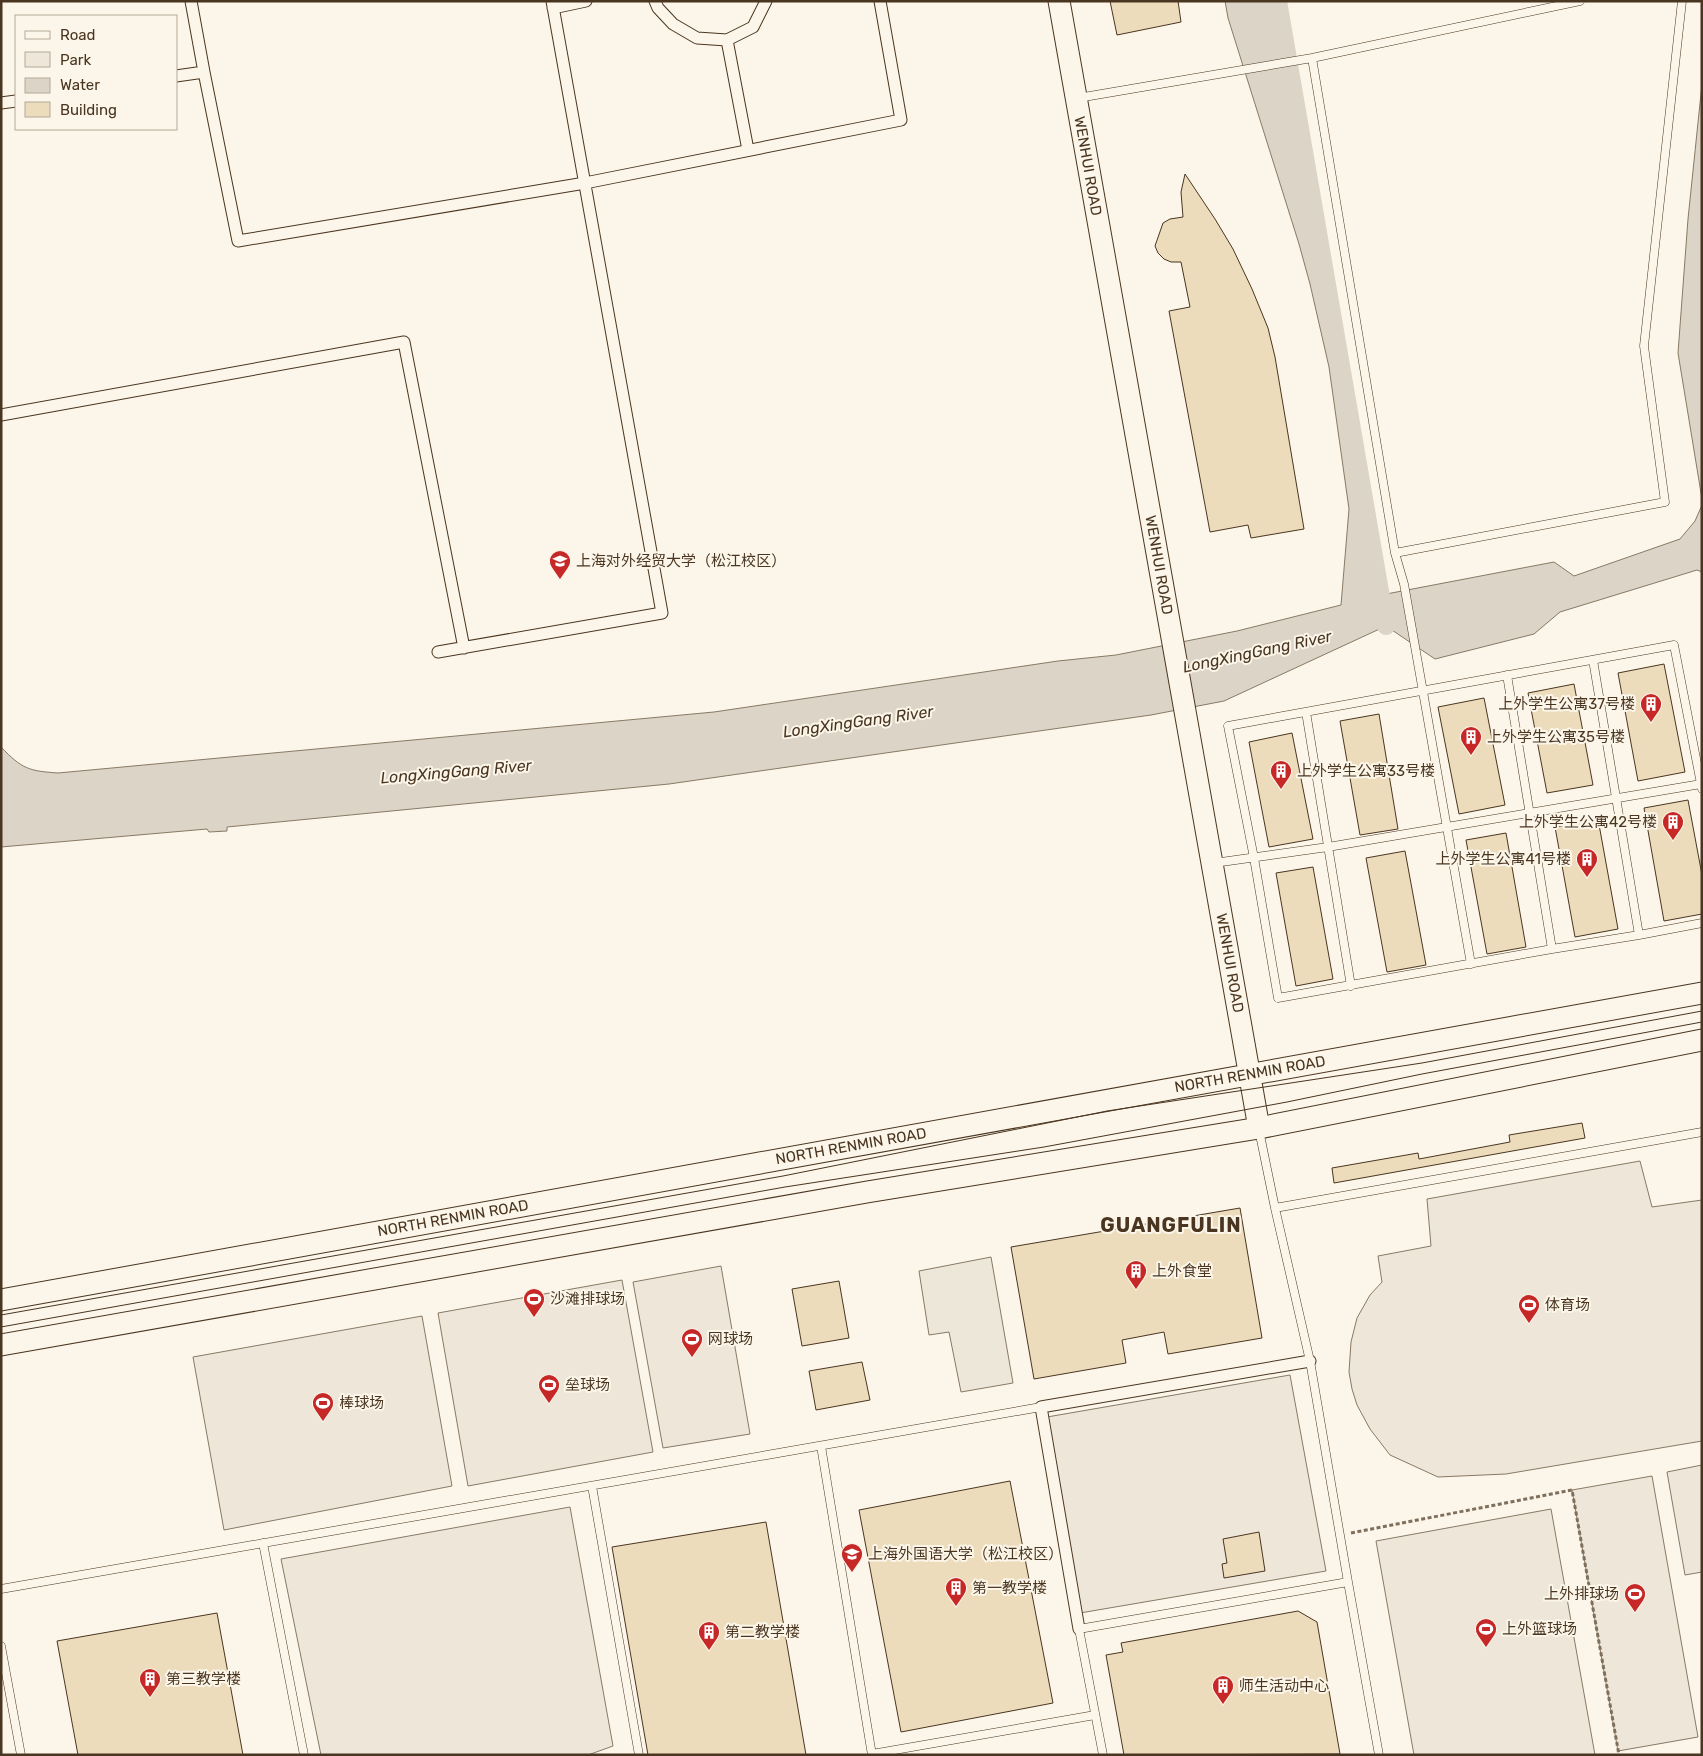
<svg xmlns="http://www.w3.org/2000/svg" width="1703" height="1756" viewBox="0 0 1703 1756" font-family="Rubik,'Noto Sans SC',sans-serif">
  <style>
    .green { fill: #ede6d9; stroke: #887966 }
    .parking { fill: #ede7d9; stroke: #887966 }
    .water { fill: #dcd4c6; stroke: #887966 }
    .lines { fill: none; stroke-linecap: round; stroke-linejoin: round }
    .canal { stroke: #dcd4c6; stroke-width: 18 }
    .building { fill: #ecdcbc; stroke: #4a3520 }
    .service-casing { stroke: #4a3520; stroke-width: 9 }
    .pedestrian-casing { stroke: #4a3520; stroke-width: 13 }
    .secondary-casing { stroke: #4a3520; stroke-width: 23 }
    .path { stroke: #7f6f5c; stroke-width: 3; stroke-dasharray: 4 2.5; stroke-linecap: butt }
    .service { stroke: #fbf6e9; stroke-width: 8 }
    .pedestrian { stroke: #fbf6e9; stroke-width: 11 }
    .secondary { stroke: #fbf6e9; stroke-width: 21 }
    .tram { stroke: #4a3520; stroke-width: 1 }
    .labels { text-anchor: middle; stroke-width: 4; stroke-linejoin: round; paint-order: stroke }
    .street-label { font-size: 15px; fill: #4a3520; stroke: #fbf6e9 }
    .poi-label { font-size: 15px; fill: #4a3520; stroke: #fbf6e9; text-anchor: start }
    .water-label { font-size: 16px; font-style: italic; fill: #4a3520; stroke: #fbf6e9 }
    .district-label { font-size: 20px; font-weight: bold; letter-spacing: 1px; fill: #4a3520; stroke: #fbf6e9 }
  </style>
  <rect width="100%" height="100%" fill="#fbf6e9"/>
  <path class="green" d="M1640 1161 1652 1207 1702 1200V1441L1506 1474 1438 1477 1390 1455 1370 1429 1357 1405 1352 1389 1349 1372 1351 1342 1357 1318 1370 1295 1382 1282 1378 1256 1431 1246 1427 1199Z
    M721 1266 750 1434 663 1448 633 1282Z
    M622 1280 653 1452 468 1486 438 1313Z
    M422 1316 452 1486 224 1530 193 1357Z
    M1290 1375 1326 1571 1080 1613 1047 1417Z
    M1702 1465V1572L1685 1575 1667 1472Z
    M1652 1476 1698 1737 1618 1751 1572 1490Z
    M570 1507 613 1746 588 1755H321L281 1559Z
    M1551 1509 1595 1755H1414L1376 1541Z"/>
  <path class="parking" d="M991 1257 1013 1383 961 1392 949 1332 929 1335 919 1271Z"/>
  <path class="water" d="M1225 1H1274L1381 595 1554 562 1574 576 1680 539 1695 521 1702 505V572L1697 570 1560 612 1534 634 1435 659 1386 626 1224 701 1151 715 669 784 227 827V831L209 832 207 829 1 847V747C22 769 29 771 58 773L714 712 1058 661 1116 655 1237 631 1341 605 1349 509 1329 367 1310 284 1299 244 1228 18Z
    M1702 84V499L1678 353 1688 219Z"/>
  <g class="lines">
    <path class="canal" d="M1278 1 1386 626"/>
  </g>
  <path class="building" d="M1110 1H1178L1181 22 1117 35Z
    M1185 174 1215 219 1233 249 1252 289 1268 328 1275 357 1304 529 1251 538 1248 525 1210 532 1169 311 1190 307 1181 262H1171L1164 259 1158 253 1155 246 1163 223 1170 219 1183 217 1181 192Z
    M1664 664 1685 772 1638 781 1618 673Z
    M1574 684 1593 785 1547 793 1528 693Z
    M1484 698 1505 805 1459 814 1438 707Z
    M1379 714 1398 829 1360 835 1340 721Z
    M1292 733 1313 839 1269 847 1249 742Z
    M1688 800 1702 875V914L1664 921 1644 808Z
    M1598 819 1618 929 1575 937 1555 827Z
    M1506 833 1526 947 1487 954 1466 840Z
    M1405 851 1426 965 1387 972 1366 858Z
    M1313 867 1333 979 1296 986 1276 873Z
    M1582 1123 1585 1138 1334 1183 1332 1168 1418 1153 1419 1159 1510 1142 1509 1135Z
    M1240 1208 1262 1338 1168 1354 1164 1332 1122 1340 1126 1363 1034 1379 1011 1247Z
    M839 1281 849 1338 802 1346 792 1289Z
    M862 1362 870 1400 816 1410 809 1371Z
    M1010 1481 1053 1703 901 1732 859 1510Z
    M766 1522 806 1755H648L612 1547Z
    M1259 1532 1265 1571 1224 1578 1222 1564 1227 1563 1223 1539Z
    M1298 1611 1317 1622 1340 1754 1124 1755 1106 1655 1123 1652 1121 1643Z
    M217 1613 243 1755H78L57 1641Z"/>
  <g class="lines">
    <g class="service-casing">
      <path id="service" d="M1312 58 1395 553 1404 584 1471 964
        M1078 98 1312 58 1580 1
        M1395 553 1665 502 1644 346 1682 1
        M1593 660 1639 935
        M1507 675 1552 949
        M1306 712 1351 986
        M1702 789 1674 645 1228 726 1254 858 1278 998 1552 949 1639 935 1702 923
        M1214 863 1328 847 1701 784
        M1275 1208 1702 1132
        M821 1446 872 1755
        M592 1486 639 1755
        M263 1543 304 1755
        M1348 1582 1379 1755
        M1 1589 1041 1407
        M1 1646 21 1755
        M872 1754 1095 1715
        M1103 1755 1079 1629 1348 1582 1310 1361 1275 1208 1259 1130"/>
    </g>
    <g class="pedestrian-casing">
      <path id="pedestrian" d="M191 1 204 72
        M655 1 658 8 673 24 697 38 727 40 753 27 766 1
        M553 8 586 1
        M727 40 748 150
        M176 76 204 72 238 241 585 183 901 120 880 1
        M1 103 16 101
        M1 415 404 342 464 648
        M438 652 662 613 552 1
        M1079 1629 1041 1407 1310 1361"/>
    </g>
    <g class="secondary-casing">
      <path id="secondary" d="M1059 1 1259 1128
        M1 1300 1702 993
        M1 1345 867 1192 1259 1128 1702 1040"/>
    </g>
    <path class="path" d="M1351 1533 1572 1490 1619 1755"/>
    <use href="#service" class="service"/>
    <use href="#pedestrian" class="pedestrian"/>
    <use href="#secondary" class="secondary"/>
    <path class="tram" d="M1 1315 783 1176 1107 1111 1422 1063 1702 1011
      M1 1327 785 1187 1044 1147 1287 1102 1422 1074 1702 1022"/>
  </g>
  <defs>
    <g id="university-pin" transform="scale(1.125)"><path d="M0 17L-7.5 6A9.5 9.5 0 1 1 7.5 6Z" fill="#c62828" stroke="#fbf6e9"/><path d="M0-5L7-2L0 1L-7-2ZM-4 1L0 2.5L4 1V4Q0 6-4 4Z" fill="#fff"/></g>
    <g id="building-pin" transform="scale(1.125)"><path d="M0 17L-7.5 6A9.5 9.5 0 1 1 7.5 6Z" fill="#c62828" stroke="#fbf6e9"/><path d="M-4-6H4V6H1V3H-1V6H-4ZM-2.5-4.3h1.7v1.8h-1.7ZM.8-4.3h1.7v1.8H.8ZM-2.5-1h1.7V.8h-1.7ZM.8-1h1.7V.8H.8Z" fill="#fff"/></g>
    <g id="stadium-pin" transform="scale(1.125)"><path d="M0 17L-7.5 6A9.5 9.5 0 1 1 7.5 6Z" fill="#c62828" stroke="#fbf6e9"/><path d="M0-5a6.5 5 0 1 0 0 10a6.5 5 0 1 0 0-10ZM-3.5-1.8h7v3.6h-7Z" fill="#fff"/></g>
  </defs>
  <g fill-rule="evenodd">
    <use href="#university-pin" x="560" y="561"/>
    <use href="#building-pin" x="1651" y="704"/>
    <use href="#building-pin" x="1471" y="737"/>
    <use href="#building-pin" x="1281" y="771"/>
    <use href="#building-pin" x="1673" y="822"/>
    <use href="#building-pin" x="1587" y="859"/>
    <use href="#building-pin" x="1136" y="1271"/>
    <use href="#stadium-pin" x="534" y="1299"/>
    <use href="#stadium-pin" x="1529" y="1305"/>
    <use href="#stadium-pin" x="692" y="1339"/>
    <use href="#stadium-pin" x="549" y="1385"/>
    <use href="#stadium-pin" x="323" y="1403"/>
    <use href="#university-pin" x="852" y="1554"/>
    <use href="#building-pin" x="956" y="1588"/>
    <use href="#stadium-pin" x="1635" y="1594"/>
    <use href="#stadium-pin" x="1486" y="1629"/>
    <use href="#building-pin" x="709" y="1632"/>
    <use href="#building-pin" x="150" y="1679"/>
    <use href="#building-pin" x="1223" y="1686"/>
  </g>
  <g class="labels">
    <g class="street-label">
      <text transform="translate(1088 166) rotate(80)" y="5">WENHUI ROAD</text>
      <text transform="translate(1159 565) rotate(80)" y="5">WENHUI ROAD</text>
      <text transform="translate(1230 963) rotate(80)" y="5">WENHUI ROAD</text>
      <text transform="translate(1250 1074) rotate(-10)" y="5">NORTH RENMIN ROAD</text>
      <text transform="translate(851 1146) rotate(-10)" y="5">NORTH RENMIN ROAD</text>
      <text transform="translate(453 1218) rotate(-10)" y="5">NORTH RENMIN ROAD</text>
    </g>
    <g class="poi-label">
      <text x="576" y="566">上海对外经贸大学（松江校区）</text>
      <text x="1635" y="709" text-anchor="end">上外学生公寓37号楼</text>
      <text x="1487" y="742">上外学生公寓35号楼</text>
      <text x="1297" y="776">上外学生公寓33号楼</text>
      <text x="1657" y="827" text-anchor="end">上外学生公寓42号楼</text>
      <text x="1571" y="864" text-anchor="end">上外学生公寓41号楼</text>
      <text x="1152" y="1276">上外食堂</text>
      <text x="550" y="1304">沙滩排球场</text>
      <text x="1545" y="1310">体育场</text>
      <text x="708" y="1344">网球场</text>
      <text x="565" y="1390">垒球场</text>
      <text x="339" y="1408">棒球场</text>
      <text x="868" y="1559">上海外国语大学（松江校区）</text>
      <text x="972" y="1593">第一教学楼</text>
      <text x="1619" y="1599" text-anchor="end">上外排球场</text>
      <text x="1502" y="1634">上外篮球场</text>
      <text x="725" y="1637">第二教学楼</text>
      <text x="166" y="1684">第三教学楼</text>
      <text x="1239" y="1691">师生活动中心</text>
    </g>
    <g class="water-label">
      <text transform="translate(1257 651) rotate(-12)" y="6">LongXingGang River</text>
      <text transform="translate(858 721) rotate(-8)" y="6">LongXingGang River</text>
      <text transform="translate(456 771) rotate(-5)" y="6">LongXingGang River</text>
    </g>
    <g class="district-label">
      <text x="1171" y="1232">GUANGFULIN</text>
    </g>
  </g>
  <rect width="1703" height="1756" fill="none" stroke="#4a3520" stroke-width="5"/>
  <rect x="15" y="15" width="162" height="115" fill="#fbf6e9" stroke="#b4a999"/>
  <rect x="25" y="31" width="25" height="8" fill="#fbf6e9" stroke="#b4a999"/>
  <text x="60" y="40" font-size="15" fill="#4a3520">Road</text>
  <rect x="25" y="52" width="25" height="15" fill="#ede6d9" stroke="#b4a999"/>
  <text x="60" y="65" font-size="15" fill="#4a3520">Park</text>
  <rect x="25" y="78" width="25" height="15" fill="#dcd4c6" stroke="#b4a999"/>
  <text x="60" y="90" font-size="15" fill="#4a3520">Water</text>
  <rect x="25" y="102" width="25" height="15" fill="#ecdcbc" stroke="#b4a999"/>
  <text x="60" y="115" font-size="15" fill="#4a3520">Building</text>
</svg>
